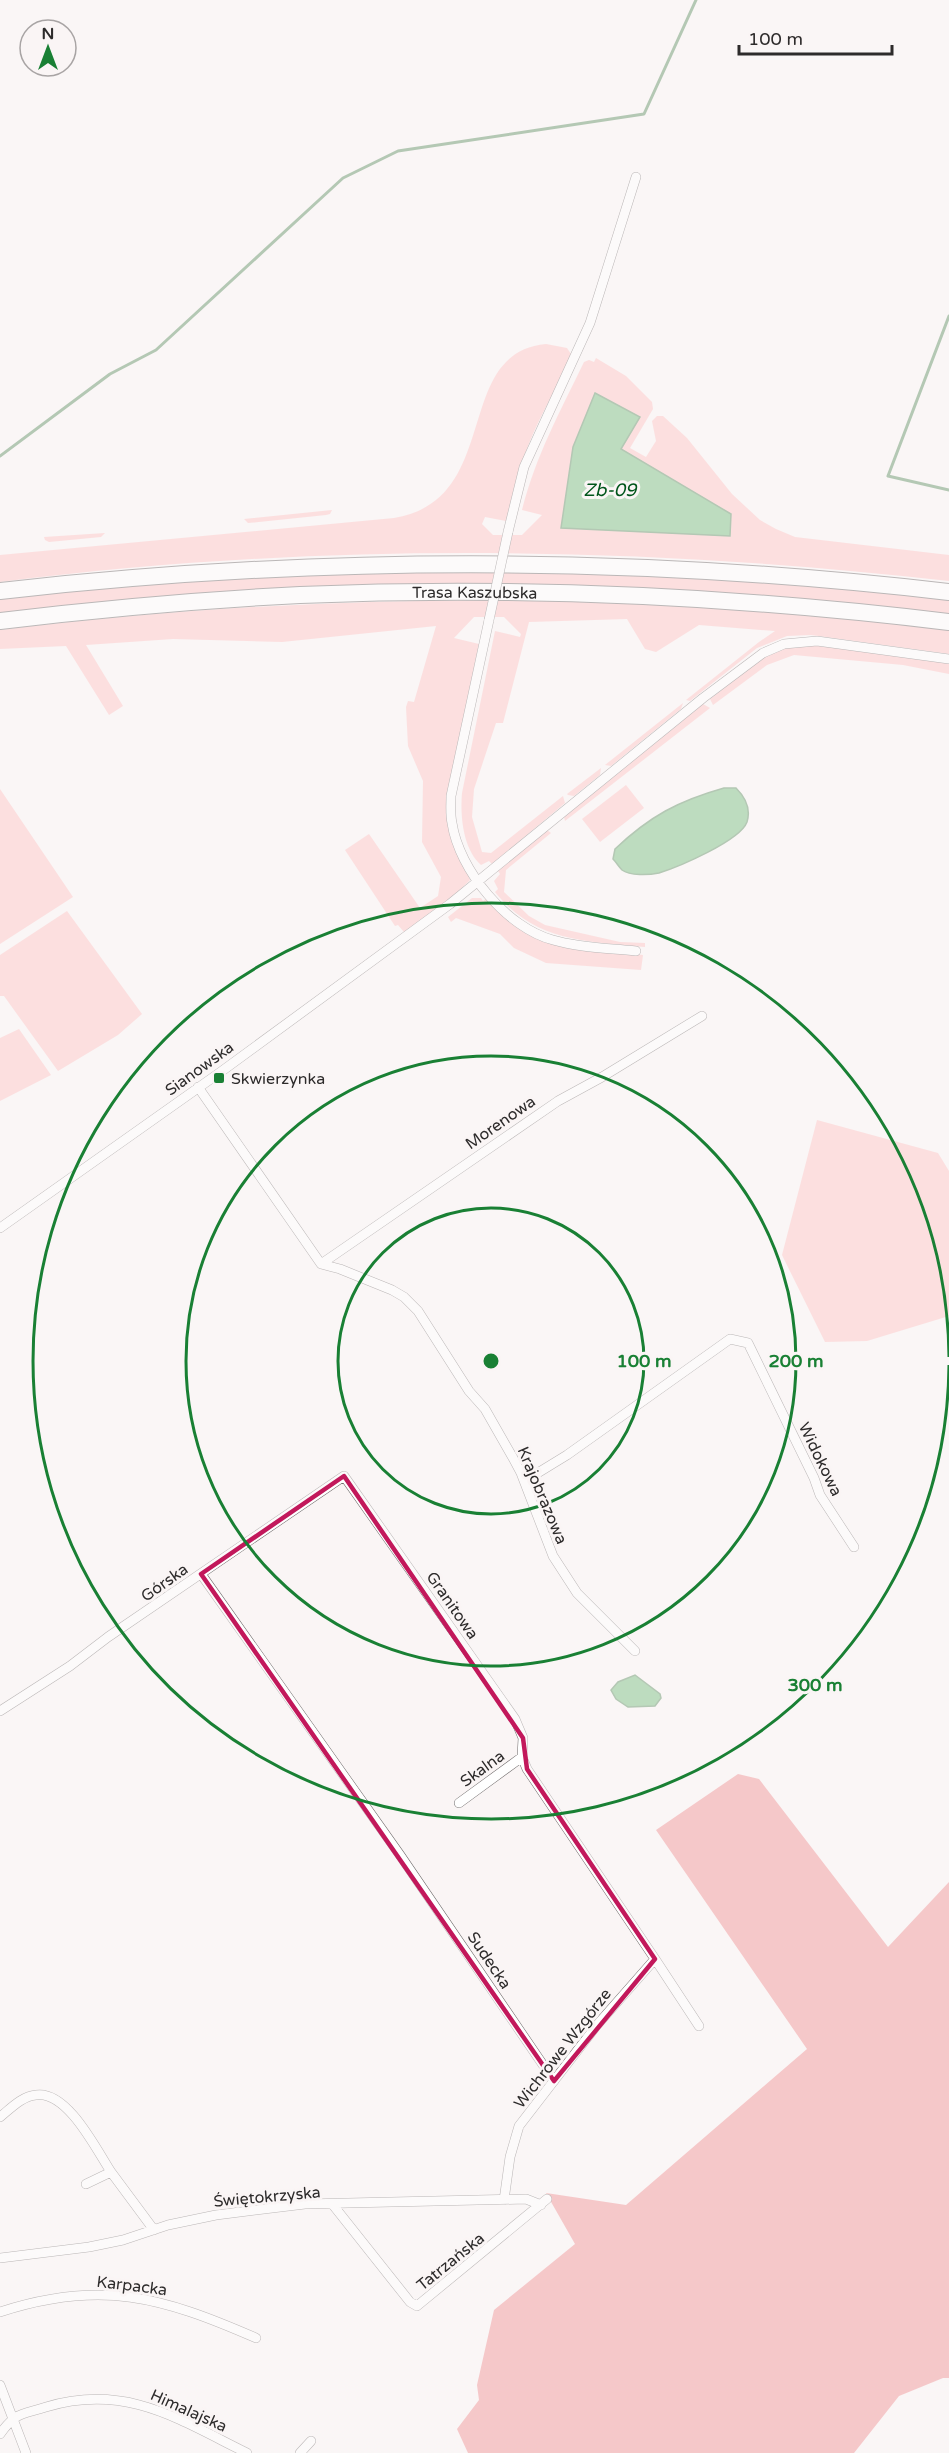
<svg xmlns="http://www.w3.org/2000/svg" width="949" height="2453" viewBox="0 0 949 2453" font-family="'Varela Round',sans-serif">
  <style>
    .green { fill: #fec4c4 }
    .forest { fill: #f09093 }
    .water { fill: #74bc7d; stroke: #5f9064; stroke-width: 1.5 }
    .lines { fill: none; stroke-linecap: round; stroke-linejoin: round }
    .stream { stroke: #5f9064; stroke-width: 3 }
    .street-casing { stroke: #6f6b6b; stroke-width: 10 }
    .highway-casing { stroke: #6f6b6b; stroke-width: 18 }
    .street { stroke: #fff; stroke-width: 9 }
    .highway { stroke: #fff; stroke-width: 16 }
    .street-bridge-casing { stroke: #6f6b6b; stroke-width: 10; stroke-linecap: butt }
    .street-bridge { stroke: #fff; stroke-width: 9 }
    .marked { fill: none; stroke: #c2185b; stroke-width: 4.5; stroke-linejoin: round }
    .ring { fill: none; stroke: #198034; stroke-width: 3 }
    .poi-dot { fill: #198034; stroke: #faf5f5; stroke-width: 2 }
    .labels { text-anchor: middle; stroke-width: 6; stroke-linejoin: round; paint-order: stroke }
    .street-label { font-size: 16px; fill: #2d2b2b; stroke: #faf5f5 }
    .poi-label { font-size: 16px; fill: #2d2b2b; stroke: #faf5f5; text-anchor: start }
    .water-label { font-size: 18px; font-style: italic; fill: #00551b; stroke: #faf5f5 }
    .centre { fill: #198034; stroke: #faf5f5; stroke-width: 3 }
    .ring-label { font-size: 18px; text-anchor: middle; font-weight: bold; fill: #198034; stroke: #faf5f5; stroke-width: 6; stroke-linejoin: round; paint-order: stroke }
  </style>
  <rect width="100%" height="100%" fill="#faf5f5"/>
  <path class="green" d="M546 344 567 348 571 354C560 384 542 411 530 441 519 468 514 494 506 521L485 517 482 524 493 535H522L542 515 522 510C536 455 560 412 584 362L589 360 594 362 596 358 626 376 652 402 653 409 630 448 646 457 656 441 652 421 657 416H663L687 438 732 494 760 520 776 529 795 537 949 555V581C633 545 315 542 0 582V555L394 518C504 500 451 353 546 344Z
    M332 510 330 514 326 515 248 523 244 519Z
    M105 533 101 537 49 542 45 540 44 537Z
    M577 569 949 597V614L729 593 577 586 0 615V598L271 573Z
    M529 600 731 608 949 629V654L811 635 787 636 757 648 690 701 686 700 759 642 775 631 699 625 656 652 645 649 627 619 529 622 503 723H496L474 789 472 817 482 852 491 853 563 796 565 803 492 864 489 861 481 865C463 849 460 816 462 793L495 631 520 637 521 634 504 617H474L454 638 479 644 447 800 470 880 456 894 404 932 398 925 395 926 345 850 369 834 420 908 438 896 441 877 422 842 423 781 408 746 406 707 408 701 414 702 436 626 282 642 173 639 86 645 123 706 109 715 66 646 0 649V630C176 608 352 599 529 600Z
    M803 645 848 648 949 662V674L903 665 794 655 767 665 713 705 710 699 763 657 775 650Z
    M683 703 681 709 611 766 605 765Z
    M703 704 710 708 565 821 564 817Z
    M601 768 600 775 574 796 568 795 567 794Z
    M626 785 644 808 600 842 582 819Z
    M0 789 73 897 0 944Z
    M547 830 551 833 506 870 504 892 529 916 545 925 620 942 645 943V947C586 941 535 942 495 892L498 889 494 881 500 874 498 871Z
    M472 898H481L483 901 487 898C531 952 579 948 643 955L641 970 546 963 514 948 500 934 456 918 451 922 448 917Z
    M67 911 142 1014 118 1035 58 1071 4 996H0V955Z
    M19 1029 51 1075 0 1101V1038Z
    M817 1120 938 1153 949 1171V1316L867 1341 825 1342 782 1255Z"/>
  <path class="forest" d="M738 1774 759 1779 888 1947 949 1882V2378H943L899 2396 854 2453H468L457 2429 479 2400 477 2385 494 2310 575 2244 546 2193 626 2205 807 2049 656 1830Z"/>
  <path class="water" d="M595 393 640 417 621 449 731 514 730 536 561 528 573 447Z
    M724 788H736C745 797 751 809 747 822 740 841 678 867 659 873 649 875 630 876 622 870 619 867 616 862 613 859L615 849C650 816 678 801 724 788Z
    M635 1675 660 1694 661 1698 655 1706 628 1707 616 1699 611 1690 618 1682Z"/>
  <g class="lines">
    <path class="stream" d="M949 316 888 476 949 490
      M0 456 110 374 156 350 343 178 398 151 644 114 696 0"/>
    <g class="street-casing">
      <path id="street" d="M508 532 524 467 590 323 636 177
        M489 620 451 796C451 805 450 814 452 823 459 870 507 928 553 940 580 948 609 948 636 951
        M198 1087 321 1264
        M0 1228 222 1071 450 904 703 698 763 653 784 644 817 641 949 659
        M321 1264 340 1269 392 1290 404 1297 418 1311 469 1391 485 1409 513 1458 521 1473 553 1556 577 1593 635 1651
        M321 1264 558 1101 602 1077 702 1016
        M521 1473 536 1474 567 1455 730 1339 748 1343 814 1478 820 1495 854 1547
        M201 1574 400 1855 554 2081
        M0 1711 70 1666 108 1637 344 1476 515 1719 523 1738 522 1757 527 1769 655 1959 597 2025 519 2126 510 2157 504 2200
        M459 1803 522 1757
        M655 1959 699 2026
        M0 2117C10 2109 22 2096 36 2095 67 2090 96 2149 111 2172L86 2184
        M111 2172 154 2230
        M333 2205 410 2302 417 2306 547 2199
        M0 2258 89 2247 123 2240 168 2225 216 2215 305 2204 526 2199 541 2205
        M0 2312C101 2279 162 2297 256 2338
        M0 2385 26 2453
        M0 2434C16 2412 21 2415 46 2407 126 2383 178 2419 247 2453
        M300 2453 311 2441"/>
    </g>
    <g class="highway-casing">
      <g id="highway">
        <path d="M0 591C318 555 631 555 949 592"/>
        <path id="s1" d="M0 621C100 609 200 600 300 595 517 586 734 596 949 622"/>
      </g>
    </g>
    <use href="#street" class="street"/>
    <use href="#highway" class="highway"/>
    <g class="street-bridge-casing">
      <path id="street-bridge" d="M489 620 508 532"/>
    </g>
    <use href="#street-bridge" class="street-bridge"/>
  </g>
  <path d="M0 0H949V2453H0ZM344 1476 523 1738 527 1769 655 1959 554 2081 201 1574Z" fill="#faf5f5" fill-opacity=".55" fill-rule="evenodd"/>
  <path class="marked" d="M344 1476 523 1738 527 1769 655 1959 554 2081 201 1574Z"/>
  <g class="ring">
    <circle cx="491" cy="1361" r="153"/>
    <circle cx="491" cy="1361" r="305"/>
    <path d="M949 1365A458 458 0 1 1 949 1357"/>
  </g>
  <rect class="poi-dot" x="213" y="1072" width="12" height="12" rx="3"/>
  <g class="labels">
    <g class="street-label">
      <text dy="6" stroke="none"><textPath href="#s1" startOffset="476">Trasa Kaszubska</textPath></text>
      <text transform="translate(199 1068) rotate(-36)" y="6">Sianowska</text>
      <text transform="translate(500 1122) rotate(-35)" y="6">Morenowa</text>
      <text transform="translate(821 1459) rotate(64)" y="6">Widokowa</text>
      <text transform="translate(543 1495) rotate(67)" y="6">Krajobrazowa</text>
      <text transform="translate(164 1582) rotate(-35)" y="6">Górska</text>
      <text transform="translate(453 1605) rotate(55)" y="6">Granitowa</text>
      <text transform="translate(482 1768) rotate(-36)" y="6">Skalna</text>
      <text transform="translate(490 1960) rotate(56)" y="6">Sudecka</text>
      <text transform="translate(562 2048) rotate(-52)" y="6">Wichrowe Wzgórze</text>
      <text transform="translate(267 2196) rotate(-5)" y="6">Świętokrzyska</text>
      <text transform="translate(450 2261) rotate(-39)" y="6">Tatrzańska</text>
      <text transform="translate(132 2285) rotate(7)" y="6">Karpacka</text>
      <text transform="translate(189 2410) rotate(24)" y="6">Himalajska</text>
    </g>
    <g class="poi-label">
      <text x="231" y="1084">Skwierzynka</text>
    </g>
    <g class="water-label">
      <text x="610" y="496">Zb-09</text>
    </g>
  </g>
  <circle cx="491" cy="1361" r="9" class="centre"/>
  <g class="ring-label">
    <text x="644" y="1367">100 m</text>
    <text x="796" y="1367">200 m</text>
    <text x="815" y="1691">300 m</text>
  </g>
  <g transform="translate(48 48)"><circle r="28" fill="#faf5f5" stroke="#a8a4a4" stroke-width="1.5"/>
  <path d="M0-4.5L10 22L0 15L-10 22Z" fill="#198034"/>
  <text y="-9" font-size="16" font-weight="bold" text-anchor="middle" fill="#2d2b2b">N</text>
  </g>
  <path d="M739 45v9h153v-9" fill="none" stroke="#2d2b2b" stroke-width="3"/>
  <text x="748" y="45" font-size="18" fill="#2d2b2b" stroke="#faf5f5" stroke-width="4.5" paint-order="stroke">100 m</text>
</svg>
